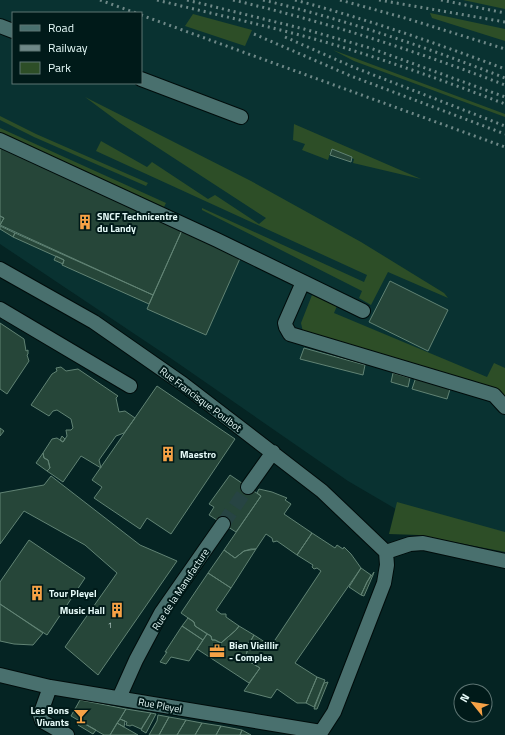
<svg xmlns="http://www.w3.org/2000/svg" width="505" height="735" viewBox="0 0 505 735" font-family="'Titillium Web',sans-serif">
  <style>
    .built { fill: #093231; fill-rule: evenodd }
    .green { fill: #2d4e27 }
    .building { fill: #264639; stroke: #618374 }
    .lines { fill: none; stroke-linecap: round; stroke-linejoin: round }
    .minor-tunnel { stroke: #274443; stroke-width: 14; stroke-dasharray: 14 7; stroke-linecap: butt }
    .minor-casing { stroke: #000c0b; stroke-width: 16 }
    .minor { stroke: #49706e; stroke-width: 14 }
    .rail { stroke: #6e8887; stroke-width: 3; stroke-dasharray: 2 4; stroke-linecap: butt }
    .labels { text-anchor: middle; stroke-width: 4; stroke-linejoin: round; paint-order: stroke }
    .number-label { font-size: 8px; fill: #b5cdc8 }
    .poi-label { font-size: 10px; font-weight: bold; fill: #e5faf8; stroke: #001a19; text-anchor: start }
    .street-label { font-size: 10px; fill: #e5faf8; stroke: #001a19 }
  </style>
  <rect width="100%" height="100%" fill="#052423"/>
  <path class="built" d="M0 0H505V547L442 536 348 481 169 357 0 244ZM13 13H141V83H13Z"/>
  <path class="green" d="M463 0H505V9Z
    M430 13 505 29V41L432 18Z
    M193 14 252 30 245 46 185 26Z
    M333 50 505 114V117L354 61Z
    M85 97 251 181 361 242 444 293 448 298 388 272 371 305 359 298 362 291 202 210V208L364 282 367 275 96 151 101 141 147 167 152 162 208 199 215 195 259 224 266 218 120 123Z
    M0 116 36 134 148 183 146 186 34 137 0 120Z
    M294 124 421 179 353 163 354 159 331 150 328 160 302 150 305 144 293 140Z
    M0 128 166 203 164 207 3 136 0 135Z
    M312 295 337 306 334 313 487 377 494 363 505 368V397L474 381 303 332 301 323Z
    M397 502 505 532V552L418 535 389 534Z"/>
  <path class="building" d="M0 145 183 228 153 295 0 225 4 218 0 216Z
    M332 149 352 157 351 162 330 155Z
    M0 216 4 218 0 225Z
    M0 226 15 233 13 237 0 229Z
    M183 228 242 254 206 335 147 309Z
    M15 233 153 295 149 304 62 265 64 260 13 237Z
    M56 256 64 260 63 264 54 260Z
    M390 281 448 310 428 351 369 322Z
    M0 323 24 339 26 351 28 350V354L27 355 29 361 7 394 0 389Z
    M304 348 365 365 363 375 300 359Z
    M61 367 66 371 78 369 118 396 116 398 119 412 125 411 135 418 124 433 116 436 99 460 101 468 81 456 63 482 47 471 50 468 48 460 44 458 43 453 52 439 57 438 63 442 67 436 66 430H71L73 428 71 419 57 410 53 411 49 416 31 405 52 374 57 371 56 368Z
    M393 373 410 378 408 387 391 382Z
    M416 377 451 386 447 399 412 389Z
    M157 386 235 439 171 534 147 518 140 529 94 498 102 487 92 480Z
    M0 428 4 431 0 436Z
    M62 436 65 439 63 442 60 440Z
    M43 453 44 458 48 460 50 468 47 471 36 463Z
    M230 475 261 496 236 532 209 515 214 507 209 504Z
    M51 476 140 545 177 561 98 675 65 647 117 573 85 545 24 511 0 544V493L44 485Z
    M259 489 272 492 287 498 285 500 291 504 284 514 312 533 297 555 277 541 273 542 272 538 266 534 256 549 244 551 235 558 224 550 261 496 257 493Z
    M312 533 335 548 337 545 343 549 344 547 351 554 361 568 295 663 317 677 306 703H297L277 689 271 698 244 691 260 668 245 659 248 648 246 646V643L250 642 254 635 271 646 321 571 317 568 314 569 312 567 313 565 297 555Z
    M29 540 85 578 47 635 0 604V582Z
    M251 549H256L231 588 208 573 224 550 235 558 244 551Z
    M361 568 371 575 367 582 361 595 349 587Z
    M374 572 373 575 364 596 361 595 367 582Z
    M208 573 231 588 216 610 221 614H226V617L239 626 236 630 221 643 215 640H212L211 636 195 626 194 622 181 613Z
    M0 604 43 633 33 645 14 644 0 641Z
    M188 618 194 622 195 626 207 634 203 640 182 626Z
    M182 626 203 640 189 661 171 657 166 664 160 662 167 652H165Z
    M239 626 254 635 250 642 246 643V646L248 648 245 659 260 668 249 683 197 649 207 634 211 636 212 640H215L221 643 236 630Z
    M317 677 325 680 314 707 306 703Z
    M328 682 317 709H314L324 683Z
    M80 700 126 709 110 735H104L71 716Z
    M126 709 151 713 141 729 132 725 130 726 126 725 127 722 120 719Z
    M151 713 156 714 146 733 141 730Z
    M158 715 169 717 159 735H149L157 721Z
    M169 717 186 720 177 735H159Z
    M120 719 125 721 124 727 117 723Z
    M186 720 202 723 195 735H177Z
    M80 721 96 730 93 734 78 725Z
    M117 723 138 735H110Z
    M202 723 221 726 216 735H195Z
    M221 726 242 730 240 735H216Z
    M242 730 251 735H240Z"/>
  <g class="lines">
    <path class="minor-tunnel" d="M223 524 248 487"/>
    <g class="minor-casing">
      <path id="minor" d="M0 26 13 31
        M141 79 241 117
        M0 140 217 240 363 311
        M0 269 94 322 183 384 322 491 386 552 387 565 384 583 334 712 321 732 50 687 0 675
        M303 282 285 323 286 327 290 334 494 395 505 407
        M0 309 130 386
        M248 487 273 452
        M386 552 410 544 423 543 505 561
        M50 687 40 715 42 721 67 735
        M119 698 136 660 161 613 223 524"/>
    </g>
    <use href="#minor" class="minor"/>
    <path class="rail" d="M100 0 136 13
      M157 0C213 14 269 26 325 42 386 60 445 81 505 104
      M187 0 304 29 370 48 505 97
      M233 0C326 22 416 51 505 85
      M263 0C346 20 426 47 505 78
      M295 0C366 19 436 43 505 69
      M340 0 405 18 505 49
      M379 0 505 22
      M441 0 505 13
      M141 15 505 147
      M254 34 351 76 505 134
      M285 37 353 67 505 126"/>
  </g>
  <defs>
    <g id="building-bare" transform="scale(1.2)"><path d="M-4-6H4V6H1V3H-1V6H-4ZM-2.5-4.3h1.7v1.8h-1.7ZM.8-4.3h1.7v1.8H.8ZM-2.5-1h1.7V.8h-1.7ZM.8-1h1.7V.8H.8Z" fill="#f6a246" stroke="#001a19" stroke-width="2.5" paint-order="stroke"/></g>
    <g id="office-bare" transform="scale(1.2)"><path d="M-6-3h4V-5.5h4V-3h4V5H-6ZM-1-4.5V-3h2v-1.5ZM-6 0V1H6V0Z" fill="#f6a246" stroke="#001a19" stroke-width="2.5" paint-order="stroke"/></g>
    <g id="bar-bare" transform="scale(1.2)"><path d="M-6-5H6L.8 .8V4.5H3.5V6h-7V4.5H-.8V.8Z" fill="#f6a246" stroke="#001a19" stroke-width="2.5" paint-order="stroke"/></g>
  </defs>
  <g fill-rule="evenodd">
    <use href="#building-bare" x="85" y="222"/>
    <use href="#building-bare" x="168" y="454"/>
    <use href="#building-bare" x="37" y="593"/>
    <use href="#building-bare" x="117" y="610"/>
    <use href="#office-bare" x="217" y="651"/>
    <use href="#bar-bare" x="81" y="716"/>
  </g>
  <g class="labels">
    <g class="number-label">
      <text x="110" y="628">1</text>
    </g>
    <g class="poi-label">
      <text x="97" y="220">SNCF Technicentre<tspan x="97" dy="12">du Landy</tspan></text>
      <text x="180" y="458">Maestro</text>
      <text x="49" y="597">Tour Pleyel</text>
      <text x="105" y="614" text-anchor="end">Music Hall</text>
      <text x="229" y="649">Bien Vieillir<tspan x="229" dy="12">- Complea</tspan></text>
      <text x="69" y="714" text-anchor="end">Les Bons<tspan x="69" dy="12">Vivants</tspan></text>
    </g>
    <g class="street-label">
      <text transform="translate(201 399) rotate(37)" y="4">Rue Francisque Poulbot</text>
      <text transform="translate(180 589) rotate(-57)" y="4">Rue de la Manufacture</text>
      <text transform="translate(160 705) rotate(10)" y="4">Rue Pleyel</text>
    </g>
  </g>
  <rect x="12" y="12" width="130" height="72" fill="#001a19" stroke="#5c7472"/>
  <rect x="20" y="25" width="20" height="6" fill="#49706e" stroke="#5c7472"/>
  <text x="48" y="32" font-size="12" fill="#e5faf8">Road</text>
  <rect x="20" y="45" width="20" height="6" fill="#6e8887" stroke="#5c7472"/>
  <text x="48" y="52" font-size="12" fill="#e5faf8">Railway</text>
  <rect x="20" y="62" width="20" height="12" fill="#2d4e27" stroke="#5c7472"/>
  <text x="48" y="72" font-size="12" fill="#e5faf8">Park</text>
  <g transform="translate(473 703) rotate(300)"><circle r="19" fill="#001a19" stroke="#5c7472"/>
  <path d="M0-3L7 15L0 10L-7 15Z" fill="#f6a246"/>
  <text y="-6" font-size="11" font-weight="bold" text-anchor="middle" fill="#e5faf8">N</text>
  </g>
</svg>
